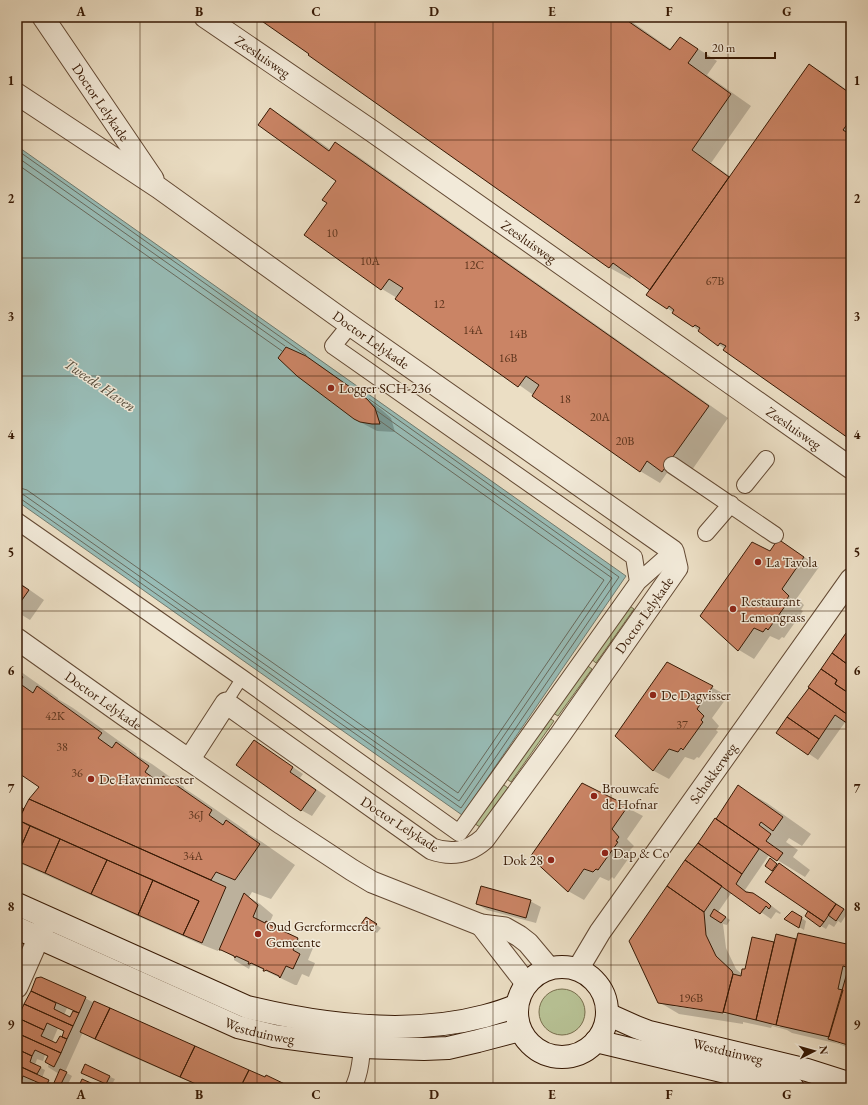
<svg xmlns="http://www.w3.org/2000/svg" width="868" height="1105" viewBox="0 0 868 1105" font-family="'EB Garamond',serif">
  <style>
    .green { fill: #b7c194; stroke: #776d4c }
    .water { fill: #98bcb6; stroke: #717b6f }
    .shadow { fill: #0003; fill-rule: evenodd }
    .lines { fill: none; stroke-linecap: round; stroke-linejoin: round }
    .shore { stroke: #686a5d; stroke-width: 1 }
    .building { fill: #ca8465; stroke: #371904 }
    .service-casing { stroke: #644a34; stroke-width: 13 }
    .pedestrian-casing { stroke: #644a34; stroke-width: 18 }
    .minor-casing { stroke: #644a34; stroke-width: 23 }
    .secondary-casing { stroke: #371904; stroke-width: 24 }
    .service { stroke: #f2ead9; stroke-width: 11 }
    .pedestrian { stroke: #f2ead9; stroke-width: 16 }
    .minor { stroke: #f2ead9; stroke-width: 21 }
    .secondary { stroke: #f2ead9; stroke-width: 22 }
    .grid { fill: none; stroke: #371904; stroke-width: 1; stroke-opacity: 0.55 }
    .poi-dot { fill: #8f2418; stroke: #f2ead9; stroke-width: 1.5 }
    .labels { text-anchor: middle; stroke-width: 3; stroke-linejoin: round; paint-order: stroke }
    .number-label { font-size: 12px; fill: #5c341c }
    .street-label { font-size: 14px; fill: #371904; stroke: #f2ead9 }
    .poi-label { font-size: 14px; fill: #371904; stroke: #f2ead9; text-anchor: start }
    .water-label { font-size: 15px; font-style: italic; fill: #544a39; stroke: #f2ead9 }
    .neatline { fill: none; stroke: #371904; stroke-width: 1.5 }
    .grid-label { font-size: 13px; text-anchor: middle; font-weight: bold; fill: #371904 }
  </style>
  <rect width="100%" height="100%" fill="#ebdec4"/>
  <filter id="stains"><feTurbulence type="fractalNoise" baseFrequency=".005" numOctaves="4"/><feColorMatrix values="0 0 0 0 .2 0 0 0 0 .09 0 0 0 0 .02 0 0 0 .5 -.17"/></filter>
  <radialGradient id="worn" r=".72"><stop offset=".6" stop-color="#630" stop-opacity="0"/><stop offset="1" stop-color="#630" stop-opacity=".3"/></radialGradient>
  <path class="green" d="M627 604 634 609 596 663 589 657Z
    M585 664 592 669 558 716 550 711Z
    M546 716 554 721 511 782 504 777Z
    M500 782 508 788 480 827 472 822Z
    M539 1012a23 23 0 1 1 46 0a23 23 0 1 1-46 0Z"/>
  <path class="water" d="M17 146 626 576 462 815 17 501Z"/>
  <path class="shadow" d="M257 17H629L628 19 672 50 680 38 700 50 717 61 707 75 751 106 711 163 731 177 809 65 825 74 851 93V438L667 308 652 289 632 276 630 279 610 268Z
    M270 110 290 121 331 150 336 143 356 155 728 418 683 483 667 473 660 483 640 471 397 298 382 289 305 235 328 203 338 180Z
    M305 357 321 366 382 410 391 418 395 432 377 431 360 422Z
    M779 540 819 567 797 598 804 605 801 610 803 611 784 638 782 637 779 640 770 636 754 659 739 650 701 615 770 552Z
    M17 581 44 600 30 620 17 612Z
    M847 634H851V725L846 721 818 760 777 732Z
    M668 664 728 696 712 718 719 726 716 730 718 732 699 758 697 757 694 760 685 757 669 779 654 771 616 736Z
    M17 669 58 698V699L73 708 137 754 136 755 152 764 184 787V788L199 798 248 832 247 833 262 842 295 865 271 899 252 892 249 897 260 904 273 915 269 924 282 931 283 930 313 948 308 960 315 963 309 977 302 974 297 985H295L251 964 249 969 234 960V957L219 948 218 951 200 944 17 862V807L24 810 30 799 41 787 17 770Z
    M255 741 303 774 300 778 326 796 312 816 301 810Z
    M582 784 643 816 627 839 634 846 630 850 633 852 614 879 612 877 609 881 600 877 584 900 568 891Z
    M739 787 767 803 811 834 802 846 789 838 786 842 798 850 793 857 810 870 805 877 769 855 745 890 764 900 781 913 780 914 776 912 771 919 732 892 718 912 730 920 727 925 723 924 726 948 736 969 742 974 745 970 753 938 774 943 776 935 797 941 851 946V1045L832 1039 835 1042 851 1047V1049L839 1044 792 1033 787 1030 772 1026 771 1028 743 1022V1024L679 1014 659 1002 716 820ZM673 1004 728 1012V1014L673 1006ZM772 1023 781 1025 780 1027 772 1025Z
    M770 859 789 870 846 910 848 912 841 923 838 921 834 927 829 924 826 929 821 926 809 911 766 882 774 871 766 865Z
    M530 901 541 907 536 923 487 910 477 904Z
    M792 912 806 921 804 930 786 919Z
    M371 921 381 928 377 933 362 923Z
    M37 979 85 998 94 1003 265 1078 291 1088H204L112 1048 83 1032 65 1072 72 1076 66 1088H48L34 1081 31 1088H17V1023ZM67 1008 74 1011 70 1018 64 1015ZM58 1028 65 1032 62 1038 57 1045 52 1042ZM45 1055 48 1057 49 1063 48 1067 59 1074 54 1084 42 1078 45 1070 35 1065 37 1059 43 1061Z
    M85 1066 115 1079 111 1086 87 1075Z"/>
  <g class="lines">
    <path class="shore" d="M17 150 306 355
      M17 157 285 346
      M17 164 282 351
      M17 487 27 490 458 793 604 580 380 421
      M17 493 24 495 459 801 612 578 377 411
      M17 498 21 499 461 808 619 577 369 399"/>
  </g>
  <path class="building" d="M256 17H622L670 50 680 37 698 49 688 63 731 94 692 150 729 177 650 290 613 263 609 268 308 55 309 54Z
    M809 64 851 94V119L843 130 851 135V440L723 350 726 346 720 343 718 346 698 331 700 328 695 325 693 327 672 313 674 310 669 306 667 309 646 295Z
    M270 108 329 151 335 142 709 406 662 472 647 461 640 472 532 396 539 385 526 376 518 387 395 299 403 288 389 279 381 290 304 235 327 203 322 200 336 181 258 125Z
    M286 347 306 356 367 399 375 408 380 424H372L360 422 354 419 297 376 278 358Z
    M778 539 804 557 782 589 789 596 786 600 788 602 768 630 766 628 763 632 754 628 738 651 700 616 752 542 770 551Z
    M17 582 29 590 17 607Z
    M848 632 851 634V667L832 653 846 633 848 634Z
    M832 653 851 667 850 694 835 684 837 680 821 669Z
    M667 662 713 686 697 709 704 716 701 720 703 722 683 750 681 748 678 752 669 749 653 771 615 736Z
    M821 669 837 680 835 684 850 694H851V717L808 687Z
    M17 672 23 677 19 683 33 693 37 686 102 733 98 738 112 748 116 742 149 766 145 772 159 782 163 776 212 810 209 815 223 825 226 820 260 844 235 880 216 872 211 880 29 799 39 787 17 772Z
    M809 688 851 717V726L835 715 819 739 787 717Z
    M787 717 819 739 808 755 776 733Z
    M254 740 293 767 290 772 316 790 301 811 236 765Z
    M582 783 628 806 612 829 619 837 616 841 618 842 598 870 596 869 593 872 584 869 568 892 530 857Z
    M738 785 783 817 773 831 761 822 759 825 771 834 766 841 783 853 777 861 716 819Z
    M29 799 226 887 202 943 183 935 199 901 18 820Z
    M17 805 24 809 17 823Z
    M715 818 759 849 742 874 698 843Z
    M18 820 30 826 17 856V823Z
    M30 826 60 839 45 873 17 861V856Z
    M60 839 107 860 91 894 45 873Z
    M698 843 742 874 736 884 746 892 753 893 768 903 771 906 769 909 766 906 760 914 685 860Z
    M770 858 777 864 772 871 765 866Z
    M107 860 153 880 138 915 91 894Z
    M685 860 722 886 704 912 667 886Z
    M779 863 836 904 824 922 765 882Z
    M153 880 199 901 183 935 138 915Z
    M481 886 531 900 526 918 476 904Z
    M667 886 704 912 706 935 716 956 732 971 733 974 723 1013 658 1003 629 941Z
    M244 893 258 905 253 917 265 923 266 921 268 922V924L281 930V928L283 929V931L298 938 293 950 300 954 293 969 286 966 280 978 279 977V976L266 970 265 971H263L264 969 251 963 250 964H248L249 962 236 956 235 958 234 956 221 950H219Z
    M836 904 844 909 836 921 828 915Z
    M714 909 726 917 721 923 710 916Z
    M792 911 802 917 799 928 784 919Z
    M808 911 824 922 820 927 805 916Z
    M366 917 377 924 371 931 361 924Z
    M798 933 851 945V959L849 968 843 966 838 989 843 990 829 1037 776 1025Z
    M776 934 796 939 776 1025 756 1020Z
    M752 937 774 942 756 1020 723 1012 733 974 741 976 742 969H745Z
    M851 959V1046L828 1039Z
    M41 977 86 997 79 1013 31 991 36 978Z
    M31 991 56 1003 54 1009 70 1017 73 1011 79 1013 73 1026 24 1004Z
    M94 1001 110 1008 95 1039 80 1032Z
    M24 1004 73 1026 67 1039 62 1037 64 1031 47 1023 44 1030 18 1018Z
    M110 1008 195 1046 180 1077 95 1039Z
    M18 1018 44 1030 41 1036 56 1043 60 1036 67 1039 61 1053 17 1033V1021Z
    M17 1033 61 1053 54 1067 45 1062 48 1056 35 1050 32 1056 17 1049Z
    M195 1046 249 1070 240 1088H205L180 1077Z
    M17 1049 32 1056 30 1062 41 1067 37 1074 17 1065Z
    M85 1064 110 1076 106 1084 81 1073Z
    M17 1065 49 1080 46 1086 23 1076 21 1082 17 1081Z
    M60 1069 67 1072 59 1088 53 1085Z
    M249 1070 265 1077 266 1075 293 1088H240Z
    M82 1079 102 1088H78Z"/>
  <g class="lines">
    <g class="service-casing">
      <path id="service" d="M226 703 242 678"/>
    </g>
    <g class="pedestrian-casing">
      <path id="pedestrian" d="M350 325 333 346 634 557 638 582
        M672 465 775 535
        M745 485 766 459
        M17 521 242 678 459 833 638 582 673 551
        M706 533 731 504
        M353 1088C361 1072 362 1054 362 1036"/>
    </g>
    <g class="minor-casing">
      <g id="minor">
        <path id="s1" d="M43 17 153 179"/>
        <path id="s2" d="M205 17 372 131 851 468"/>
        <path id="s3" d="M17 94 159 188 350 325 673 551 677 568 560 735 484 839C468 853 452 856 432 849L226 703 189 760"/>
        <path id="s4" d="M17 639 124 715 282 824 352 870 372 882 481 925 505 928 519 936 528 943 549 968"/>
        <path d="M481 925 526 983"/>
        <path id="s5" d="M578 969 600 932 851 579"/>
        <path d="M17 987 46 921"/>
      </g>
    </g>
    <g class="secondary-casing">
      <g id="secondary">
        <path d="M17 904 247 1007C321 1025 410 1036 485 1016 496 1013 507 1010 517 1005"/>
        <path id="s6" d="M17 928 238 1027 274 1036 326 1043 362 1047 424 1049 448 1048 478 1041 520 1030"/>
        <circle cx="562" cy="1012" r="45"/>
        <path id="s7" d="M607 1014 636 1027 649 1032 807 1070 851 1084"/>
        <path d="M596 1041 793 1088"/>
      </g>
    </g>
    <use href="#service" class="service"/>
    <use href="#pedestrian" class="pedestrian"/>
    <use href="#minor" class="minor"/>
    <use href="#secondary" class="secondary"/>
  </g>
  <path class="grid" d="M140 17V1088M257 17V1088M375 17V1088M493 17V1088M611 17V1088M728 17V1088M17 140H851M17 258H851M17 376H851M17 494H851M17 611H851M17 729H851M17 847H851M17 965H851"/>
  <g class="poi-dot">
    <circle cx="331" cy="388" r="4"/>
    <circle cx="758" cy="562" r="4"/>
    <circle cx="733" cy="609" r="4"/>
    <circle cx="653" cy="695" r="4"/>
    <circle cx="91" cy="779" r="4"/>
    <circle cx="594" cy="796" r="4"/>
    <circle cx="605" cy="853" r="4"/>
    <circle cx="551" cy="860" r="4"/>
    <circle cx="258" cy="934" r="4"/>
  </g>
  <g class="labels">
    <g class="number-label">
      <text x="332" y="237">10</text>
      <text x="370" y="265">10A</text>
      <text x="474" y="269">12C</text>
      <text x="715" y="285">67B</text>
      <text x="439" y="308">12</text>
      <text x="473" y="334">14A</text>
      <text x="518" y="338">14B</text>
      <text x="508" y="362">16B</text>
      <text x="565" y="403">18</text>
      <text x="600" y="421">20A</text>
      <text x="625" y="445">20B</text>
      <text x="55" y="720">42K</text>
      <text x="682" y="729">37</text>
      <text x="62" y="751">38</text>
      <text x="77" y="777">36</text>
      <text x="196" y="819">36J</text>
      <text x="193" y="860">34A</text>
      <text x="691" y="1002">196B</text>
    </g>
    <g class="street-label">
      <text dy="5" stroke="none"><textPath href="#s2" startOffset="70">Zeesluisweg</textPath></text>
      <text dy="5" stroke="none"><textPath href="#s1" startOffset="103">Doctor Lelykade</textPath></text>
      <text dy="5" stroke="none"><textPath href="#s2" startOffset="394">Zeesluisweg</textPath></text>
      <text dy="5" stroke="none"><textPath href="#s3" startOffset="431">Doctor Lelykade</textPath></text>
      <text dy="5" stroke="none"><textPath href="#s2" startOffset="718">Zeesluisweg</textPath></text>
      <text transform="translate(644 615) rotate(-55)" y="5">Doctor Lelykade</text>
      <text dy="5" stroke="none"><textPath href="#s4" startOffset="106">Doctor Lelykade</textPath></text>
      <text dy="5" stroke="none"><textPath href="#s5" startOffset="238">Schokkerweg</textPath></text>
      <text transform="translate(400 824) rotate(33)" y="5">Doctor Lelykade</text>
      <text dy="5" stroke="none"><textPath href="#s6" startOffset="264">Westduinweg</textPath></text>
      <text dy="5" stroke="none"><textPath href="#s7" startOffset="127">Westduinweg</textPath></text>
    </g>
    <g class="poi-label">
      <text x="339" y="393">Logger SCH-236</text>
      <text x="766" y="567">La Tavola</text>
      <text x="741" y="606">Restaurant<tspan x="741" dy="16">Lemongrass</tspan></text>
      <text x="661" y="700">De Dagvisser</text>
      <text x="99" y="784">De Havenmeester</text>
      <text x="602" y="793">Brouwcafe<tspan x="602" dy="16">de Hofnar</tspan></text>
      <text x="613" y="858">Dap &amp; Co</text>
      <text x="543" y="865" text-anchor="end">Dok 28</text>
      <text x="266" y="931">Oud Gereformeerde<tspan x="266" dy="16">Gemeente</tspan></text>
    </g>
    <g class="water-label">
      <text transform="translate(100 385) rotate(34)" y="5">Tweede Haven</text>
    </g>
  </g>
  <rect width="868" height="1105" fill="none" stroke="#ebdec4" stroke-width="44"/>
  <g transform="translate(814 1051) rotate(84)" stroke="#f2ead9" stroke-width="3" paint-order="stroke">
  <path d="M0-3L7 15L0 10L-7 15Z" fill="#371904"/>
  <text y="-6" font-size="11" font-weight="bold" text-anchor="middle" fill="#371904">N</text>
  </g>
  <path d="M706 52v6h69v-6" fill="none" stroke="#371904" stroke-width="2"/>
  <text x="712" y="52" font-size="12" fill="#371904" stroke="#f2ead9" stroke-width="3" paint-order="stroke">20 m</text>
  <rect x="22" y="22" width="824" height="1061" class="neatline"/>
  <g class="grid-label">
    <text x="81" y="16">A</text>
    <text x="199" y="16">B</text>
    <text x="316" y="16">C</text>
    <text x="434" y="16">D</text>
    <text x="552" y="16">E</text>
    <text x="669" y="16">F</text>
    <text x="787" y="16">G</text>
    <text x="11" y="85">1</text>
    <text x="857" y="85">1</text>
    <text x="11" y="203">2</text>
    <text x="857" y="203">2</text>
    <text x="11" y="321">3</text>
    <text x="857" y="321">3</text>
    <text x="11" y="439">4</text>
    <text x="857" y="439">4</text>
    <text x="11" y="557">5</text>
    <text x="857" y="557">5</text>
    <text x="11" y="675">6</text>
    <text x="857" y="675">6</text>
    <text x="11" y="793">7</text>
    <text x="857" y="793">7</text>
    <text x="11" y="911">8</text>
    <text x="857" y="911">8</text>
    <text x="11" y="1029">9</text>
    <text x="857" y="1029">9</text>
    <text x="81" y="1099">A</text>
    <text x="199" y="1099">B</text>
    <text x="316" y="1099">C</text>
    <text x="434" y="1099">D</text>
    <text x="552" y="1099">E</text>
    <text x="669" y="1099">F</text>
    <text x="787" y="1099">G</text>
  </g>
  <rect width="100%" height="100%" filter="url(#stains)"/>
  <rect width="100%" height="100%" fill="url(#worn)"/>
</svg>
